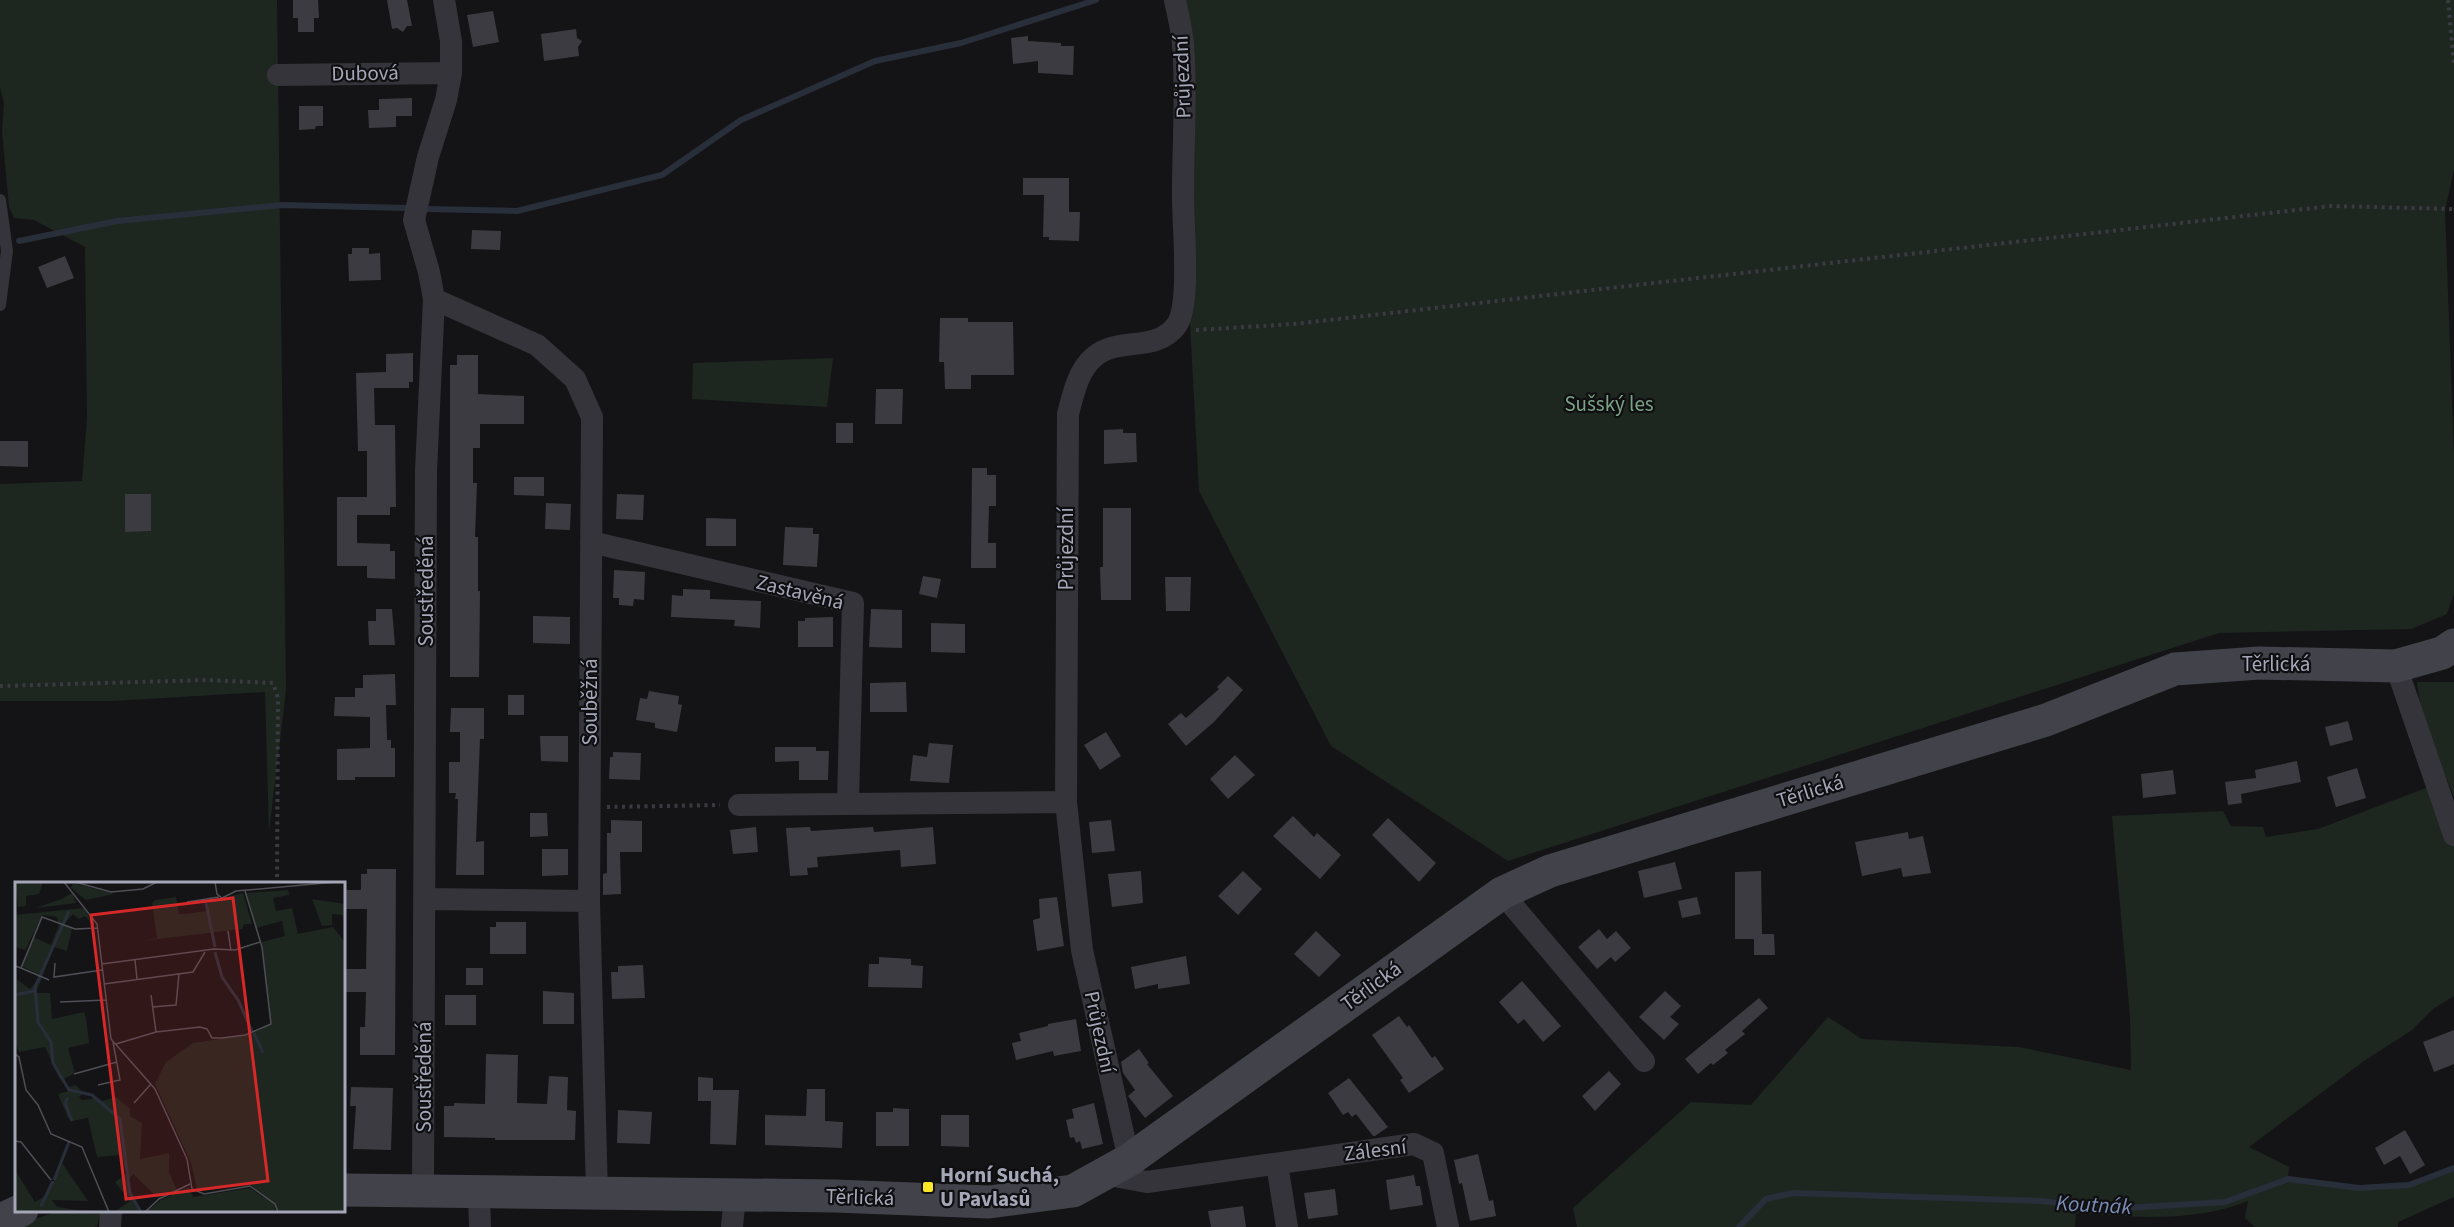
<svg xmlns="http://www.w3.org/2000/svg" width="2454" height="1227" viewBox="0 0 2454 1227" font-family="'Source Sans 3',sans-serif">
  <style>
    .green { fill: #1e2620 }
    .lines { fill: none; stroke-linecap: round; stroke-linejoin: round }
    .stream { stroke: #292f3a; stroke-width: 6 }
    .building { fill: #3b3b41 }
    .path { stroke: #3a3b42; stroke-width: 4; stroke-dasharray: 3 4.5; stroke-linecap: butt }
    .service { stroke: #35343b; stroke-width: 12 }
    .minor { stroke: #35343b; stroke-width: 22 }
    .secondary { stroke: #42424b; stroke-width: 33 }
    .poi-dot { fill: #fbe627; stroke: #0f0f11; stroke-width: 2 }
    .labels { text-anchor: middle; stroke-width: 4.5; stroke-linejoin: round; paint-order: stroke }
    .street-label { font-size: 21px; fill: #a5a6b7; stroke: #0f0f11 }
    .park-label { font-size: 21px; fill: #7ba387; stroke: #0f0f11 }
    .poi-label { font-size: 21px; font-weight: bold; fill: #a5a6b7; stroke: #0f0f11; text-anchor: start }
    .water-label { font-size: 22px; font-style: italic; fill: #7a8bb4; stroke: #0f0f11 }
    .inset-river { fill: none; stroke: #292f3a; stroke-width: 3 }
    .inset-road { fill: none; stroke: #4e4e56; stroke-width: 1.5 }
    .view { fill: #d62828; fill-opacity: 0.15; stroke: #d62828; stroke-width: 3 }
    .inset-edge { fill: none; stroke: #a5a6b7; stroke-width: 3 }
  </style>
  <rect width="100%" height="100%" fill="#141416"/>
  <path class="green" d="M0 0H277L286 690 269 832 265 692 112 701H0V484L82 481 87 418 85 247 34 220 14 218 9 207 2 131 4 103 0 88Z
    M1175 0H2454V170L2445 210 2454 457V594L2447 614 2411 629 2219 633 1508 861 1331 746 1199 491 1183 194Z
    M833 358 827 407 692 399 693 363Z
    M2417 682H2454V797L2422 718Z
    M2431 786 2454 845V996L2433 1009 2412 1030 2364 1061 2249 1147 2289 1167 2288 1179 2359 1188 2409 1185 2454 1168V1197L2398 1222V1227H2255L2245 1218 2248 1201C2193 1223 2134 1217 2076 1213L2075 1227H1577L1573 1208 1691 1102 1751 1105 1828 1017 1862 1039 2019 1047 2131 1070 2130 1016 2112 816 2223 811 2231 826 2263 827 2266 837 2318 829Z
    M58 1211H101L97 1226 94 1227H13Z"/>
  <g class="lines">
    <path class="stream" d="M426 209 517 211 662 175 741 120 875 61 961 43 1096 0
      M19 241 117 221 282 205 407 208
      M1739 1227 1766 1199 1793 1193 2041 1201 2109 1209 2225 1202 2288 1179 2359 1188 2409 1185 2454 1168"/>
  </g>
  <path class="building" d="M293 0H318L319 18H314V32H298V18H293Z
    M387 0H407L412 26H407L403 32 397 28 392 29Z
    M493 11 499 42 473 47 467 15Z
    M576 29 577 38 582 41 578 47 579 56 544 61 541 34Z
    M1028 36V41L1061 43V46H1074L1073 75 1038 73V61L1013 64 1011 38Z
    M412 98V116H396V127L369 128 368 110H379V99Z
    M299 106H323V126H316L315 129 299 130Z
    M1023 178H1069V212H1080L1079 241 1049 240V237H1043L1044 195H1023Z
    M472 230 501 231 500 250 471 249Z
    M352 248H369V254L380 253 381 280 349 281 348 254H352Z
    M65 256 74 278 47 288 38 267Z
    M940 318H968V322H1013L1014 375H971V389H945L944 362H939Z
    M413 353V382H409V388H374L375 425H395L396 507H390V515H357V543L390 544V551H395V579L367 578V566H337V497H367V451H358L356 373 386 372V354Z
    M457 355H478V394L524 396V424H480V448H473V483H477L475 537H478V591H480L479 677H450V365H457Z
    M876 389H903L902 424H875Z
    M836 423H853V443H836Z
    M1123 429V433H1136L1137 462 1104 464V430Z
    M0 441H28V467L0 466Z
    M972 468H987V475H996V506H989L988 543H996V568H971Z
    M514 477H544V496L514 495Z
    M125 494H151V531L125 532Z
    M617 494 644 495 643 520 616 519Z
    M546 503 571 504 570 530 545 529Z
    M1103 508H1131V600H1101L1100 567H1103Z
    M706 518 736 519V546H706Z
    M785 527 813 528V534H819L817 567 783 565Z
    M614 570 645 572 644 600 634 599 633 606 619 605V598H613Z
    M923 576 941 579 937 598 919 594Z
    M1165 577H1191L1190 611H1166Z
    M683 589 710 590V599L761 601 760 628 734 626 735 620 671 617 672 595 683 596Z
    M376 609H392L395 645H369L368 621H376Z
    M871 609 902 610V648L869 647Z
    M533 616 570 617V644L533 643Z
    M833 617V647H798V621H805V618Z
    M931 623 965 624V653L931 652Z
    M395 674 396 705H386L387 740H391V748H395V777H355V780H337V749L370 748V717L334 716 335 697H355V688H363V675Z
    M1228 676 1243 690 1214 722 1186 746 1168 724 1181 713 1186 718 1219 689 1217 687Z
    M906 682 907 712H870V683Z
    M649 691 679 696 678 704 682 705 677 732 655 728V723L636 720 640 698 647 699Z
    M508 695H524V715H508Z
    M451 708H484V739H480L476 842 484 841V875H456L458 799H455L456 793H449V762H460V732H450Z
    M2348 721 2353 740 2330 746 2325 727Z
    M1106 732 1121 756 1100 770 1084 745Z
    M540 736H568V762L541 761Z
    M929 743 953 745 949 783 910 781 913 755 927 757Z
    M775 747H816V751H829L828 780H799V761L775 762Z
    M613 752 641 753 640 780 609 779 610 757H613Z
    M1235 755 1255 775 1228 799 1210 779Z
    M2297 761 2301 782 2241 794 2242 803 2228 805 2225 782 2256 778 2255 770Z
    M2357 768 2366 798 2336 807 2327 777Z
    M2173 770 2176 794 2143 798 2141 774Z
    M530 813H547L548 836 530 837Z
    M1293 816 1314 837 1317 833 1341 855 1320 879 1273 836Z
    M1388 818 1436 863 1419 882 1372 835Z
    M611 820 642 821V852H620L621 894 603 895V874L607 873V833H611Z
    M1111 820 1115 851 1092 853 1089 822Z
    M756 827 758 852 733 854 730 830Z
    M810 827 811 831 873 827 874 832 933 827 936 864 901 867 900 850 817 857 818 867 807 868 808 875 790 876 786 828Z
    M1908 832 1909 839 1923 836 1931 873 1903 877 1901 868 1862 876 1855 842Z
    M542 849H568V875L542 876Z
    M1675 862 1682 889 1644 898 1638 871Z
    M367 869H396L395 1055H360V1027H365L366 992H344V969H366L367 909H344V890H361V874H367Z
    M1141 871 1143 903 1112 907 1108 874Z
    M1243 871 1262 889 1238 915 1218 896Z
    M1761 871 1762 934H1774L1775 955H1754V939H1735V872Z
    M1057 897 1064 946 1037 951 1033 920 1040 918 1039 899Z
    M1697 897 1701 914 1682 918 1678 901Z
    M496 922H526V954H490V927H496Z
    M1599 929 1607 939 1616 931 1631 948 1615 962 1611 957 1597 969 1578 947Z
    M1316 931 1341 955 1319 977 1294 954Z
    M1186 956 1190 984 1158 989V984L1135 989 1131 967Z
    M879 957 911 959V965L923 966 922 988 868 987 869 964H879Z
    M643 965 645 998 612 999 611 972H618V966Z
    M466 968H483V985H466Z
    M1522 981 1561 1026 1543 1042 1524 1019 1518 1024 1499 1002Z
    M543 991 574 993V1024H543Z
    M1665 991 1681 1006 1670 1017 1679 1024 1664 1040 1639 1017Z
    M445 995H476V1025H445Z
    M1759 998 1768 1008 1742 1031 1745 1034 1725 1050 1728 1053 1713 1065 1711 1063 1698 1074 1685 1059Z
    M1399 1016 1407 1027 1409 1025 1432 1058 1435 1056 1444 1069 1409 1093 1400 1080 1403 1078 1372 1035Z
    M1076 1019 1081 1051 1054 1056 1053 1051 1016 1060 1012 1043 1021 1041 1019 1033 1048 1026V1024Z
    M2454 1030V1064L2434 1072 2423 1042Z
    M1139 1049 1149 1063 1147 1064 1173 1096 1145 1118 1128 1096 1135 1090 1123 1073 1121 1062Z
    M486 1054 518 1055 517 1103 547 1104 549 1076 568 1077 567 1110 576 1111 575 1140H495V1138L444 1137V1106H454V1103L485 1104Z
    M1609 1071 1621 1084 1595 1111 1582 1096Z
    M698 1077 713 1078V1090H739L736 1145 710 1144 711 1101H698Z
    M1349 1078 1388 1127 1375 1136H1373L1356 1114 1352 1117 1348 1112 1343 1115 1328 1093Z
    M351 1087 393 1088 391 1150 353 1149 356 1106H350Z
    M807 1089H825V1121L843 1122 842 1148 765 1145V1115L806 1116Z
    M1094 1103 1103 1144 1082 1149 1080 1141 1076 1143 1074 1137 1070 1138 1066 1120 1074 1118 1072 1109Z
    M893 1108 909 1109V1146H876V1112H893Z
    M618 1110 652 1112 650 1144 617 1143Z
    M941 1115H969V1147L941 1146Z
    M2405 1130 2425 1165 2410 1174 2400 1156 2384 1165 2375 1148Z
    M1478 1154 1489 1201 1493 1200 1496 1216 1470 1221 1462 1183 1459 1184 1454 1160Z
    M1414 1175 1416 1186H1420L1423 1205 1390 1210 1386 1180Z
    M1335 1189 1338 1215 1308 1219 1304 1193Z
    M1243 1206 1246 1227H1211L1208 1211Z"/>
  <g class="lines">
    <path class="path" d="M2448 0 2454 65
      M1196 330 1294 324 2331 206 2454 209
      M0 686 207 680 273 683 278 698 277 884
      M607 807 720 805"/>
    <path class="service" d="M0 200 7 251 0 305"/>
    <path class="minor" d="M278 75 451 73
      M434 299 537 345 575 379 592 417 589 901 597 1193
      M591 542 853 603 848 802
      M2396 666 2454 835
      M739 805 1066 802
      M1502 893 1644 1061
      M425 899 589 901
      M1129 1160 1082 950 1066 802 1068 414C1073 395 1078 370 1094 357 1118 336 1155 353 1176 326 1192 306 1182 218 1183 191 1183 143 1187 93 1183 45 1182 30 1178 15 1175 0
      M1277 1164 1287 1227
      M1103 1174 1147 1182 1414 1144 1433 1153 1448 1227
      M423 1191 426 471 434 299 429 272 414 220 428 157 446 100 451 73V41L444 0
      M479 1192 480 1227
      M110 1227 111 1210
      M732 1227 735 1195"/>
    <path class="secondary" d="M344 1190 835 1196 989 1202 1073 1191 1129 1160 1502 893 1550 871 2046 720 2175 669 2259 663 2396 666 2442 653 2454 645
      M0 1220 22 1210"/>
  </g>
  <rect class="poi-dot" x="922" y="1181" width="12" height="12" rx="3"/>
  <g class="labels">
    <g class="street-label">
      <text transform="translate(365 73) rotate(-1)" y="7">Dubová</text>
      <text transform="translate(1182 77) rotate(-92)" y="7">Průjezdní</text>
      <text transform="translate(1066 549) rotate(-90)" y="7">Průjezdní</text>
      <text transform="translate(426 591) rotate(-90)" y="7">Soustředěná</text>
      <text transform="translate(800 592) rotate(14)" y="7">Zastavěná</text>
      <text x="2276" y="671">Těrlická</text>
      <text transform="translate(590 702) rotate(-90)" y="7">Souběžná</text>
      <text transform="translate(1810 791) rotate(-17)" y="7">Těrlická</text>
      <text transform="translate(1371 986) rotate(-36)" y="7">Těrlická</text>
      <text transform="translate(1100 1032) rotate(78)" y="7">Průjezdní</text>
      <text transform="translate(424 1077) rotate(-90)" y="7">Soustředěná</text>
      <text transform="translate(1375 1150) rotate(-7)" y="7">Zálesní</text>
      <text transform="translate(860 1197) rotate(2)" y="7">Těrlická</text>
    </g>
    <g class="park-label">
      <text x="1609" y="411">Sušský les</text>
    </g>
    <g class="poi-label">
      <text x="940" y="1182">Horní Suchá,<tspan x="940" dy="24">U Pavlasů</tspan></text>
    </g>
    <g class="water-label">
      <text transform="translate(2094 1204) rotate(3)" y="8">Koutnák</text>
    </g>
  </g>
  <g transform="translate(15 882)">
    <rect width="330" height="330" fill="#141416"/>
    <path d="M0 0H28L24 12 11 14V24L3 25ZM58 1 99 12 71 18 56 6ZM273 8 274 13 258 16 261 29 277 26 283 52 318 45 330 60V330H265L235 302 182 307 176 281 140 202 151 180 178 161 230 153 256 142 247 60 270 54 267 39 241 46 231 11ZM57 11 61 21 21 26 46 17ZM228 11 237 42H229L227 47 126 59 142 56 137 21 140 18 161 15 164 32H171L191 29 194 20ZM297 17 330 22V47L328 33 317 32V43L307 44ZM69 26 80 45 70 34 64 37 58 32 49 42 57 46 52 69 39 65 21 111H35L37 137 69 130 71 136 74 161 53 166 60 191 49 197 54 205 61 203 68 211 64 215 67 218 77 217 78 213 87 219 101 215 115 227V234L127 241 125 277 154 271V290L162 308 143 316 118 292 114 297 115 311 127 330H99L115 319 100 300 111 292 107 273 82 275 73 236 57 239 53 236 43 212 54 209 43 194 30 165 4 170 0 161V96L15 107 22 99 25 93 7 84 18 55 36 63 44 43 42 35 28 33 10 68 0 65V33ZM47 281 73 319 37 318 42 325 76 330H0V288L20 320 32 313ZM174 305 178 315 235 306 258 322 261 330H131L146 318Z" fill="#1e2620"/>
    <path class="inset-river" d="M191 21 200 65M54 29 20 105 23 140 36 160 38 181 54 208 77 213 105 237 115 311 126 330M200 70 207 95 223 118 237 149M0 113 19 109M239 151 248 171M53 216 50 221 57 239M39 298 54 260M26 324 38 299"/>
    <path class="inset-road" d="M49 0 82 42 96 157 140 207 172 277 177 307 189 312 235 304 260 322 263 330M60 0 96 10 128 7 142 0M200 0 202 12 207 16 221 9 321 0M172 20 204 15M213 49 216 69M120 78 122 97M40 81 39 95 87 88M87 82 199 67 220 68 245 60M0 84 6 86 27 35 60 47 82 46M6 86 34 98M89 102 178 90 190 70M136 113 141 150M45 120 91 118M137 125 161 123 164 92M101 162 141 150 185 145 192 147 197 156H207L230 153 256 142 247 65 230 9M0 172 4 175 11 208 23 223 36 252 67 265 94 330M59 192 102 180M83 203 105 198 98 160M119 221 136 202M0 259 6 260 36 298M130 330 144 317 175 302"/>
    <path class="view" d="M218 16 253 299 111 317 76 33Z"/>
    <rect width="330" height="330" class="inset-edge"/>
  </g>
</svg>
